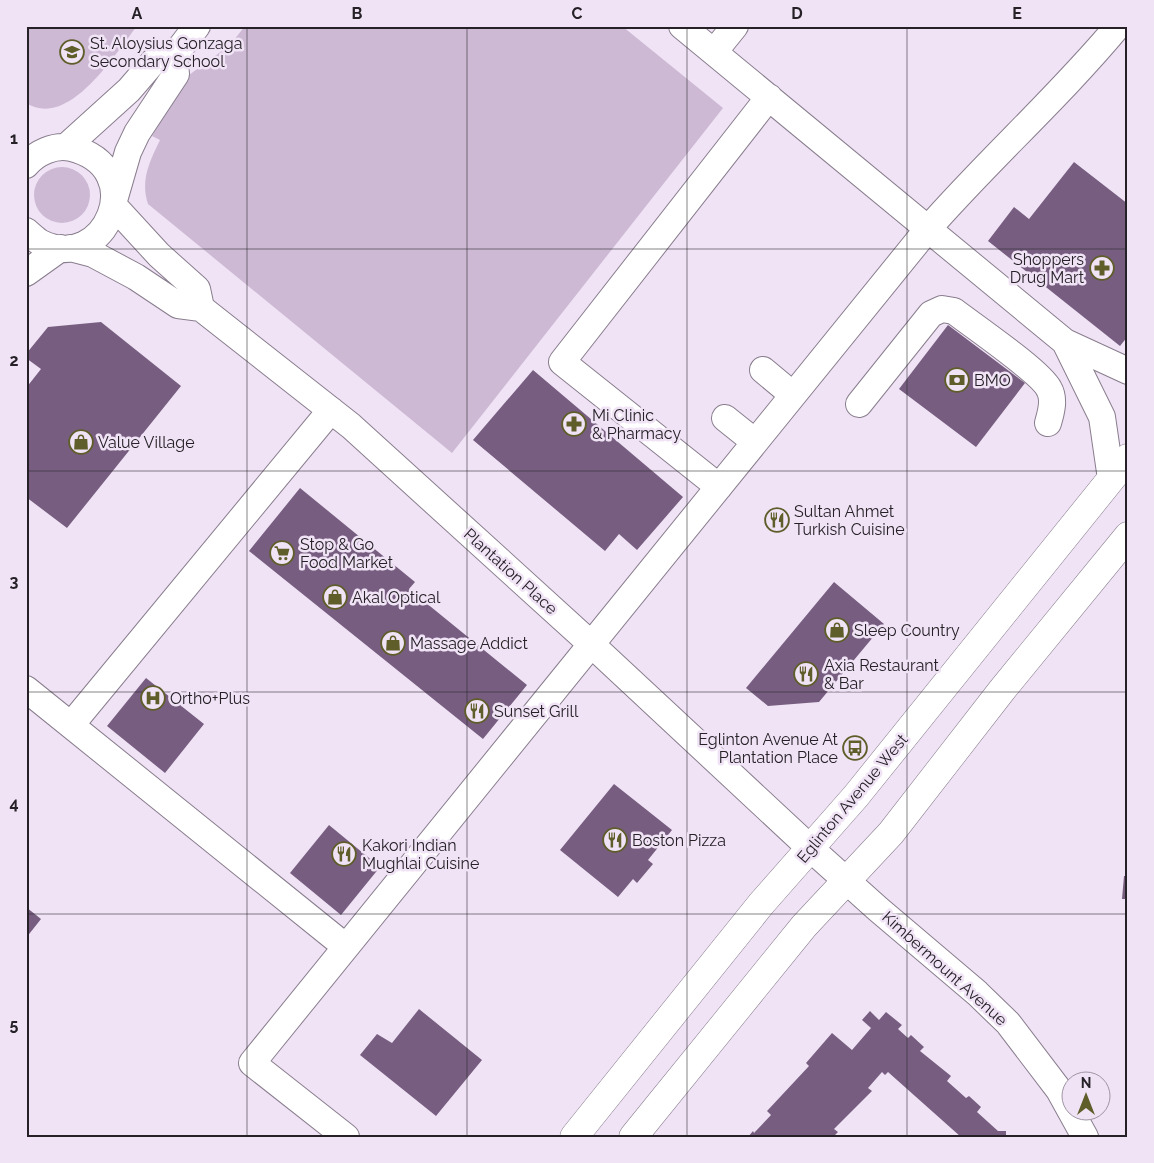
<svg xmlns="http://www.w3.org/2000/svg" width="1154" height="1163" viewBox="0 0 1154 1163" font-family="Raleway,sans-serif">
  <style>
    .green { fill: #cdb9d4 }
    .building { fill: #775e80 }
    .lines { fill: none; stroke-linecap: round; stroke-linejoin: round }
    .minor-casing { stroke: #897e8e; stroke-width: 28 }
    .major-casing { stroke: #897e8e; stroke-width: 29 }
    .minor { stroke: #fff; stroke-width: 26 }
    .major { stroke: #fff; stroke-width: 28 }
    .grid { fill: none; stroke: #252127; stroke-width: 1; stroke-opacity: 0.55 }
    .labels { text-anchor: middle; stroke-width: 5; stroke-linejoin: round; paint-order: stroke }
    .poi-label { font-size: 16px; fill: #252127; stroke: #f0e3f5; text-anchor: start }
    .street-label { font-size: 16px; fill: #252127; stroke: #f0e3f5 }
    .neatline { fill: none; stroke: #252127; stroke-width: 2 }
    .grid-label { font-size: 16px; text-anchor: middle; font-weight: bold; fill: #252127 }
  </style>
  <rect width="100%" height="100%" fill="#f0e3f5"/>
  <path class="green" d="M26 26H137C115 54 69 130 26 103Z
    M245 26H622L723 108 452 453 148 204C140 180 150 161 160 140L152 136 189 75 230 45Z
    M34 195a28 28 0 1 1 56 0a28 28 0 1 1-56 0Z"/>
  <path class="building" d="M1074 162 1128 204V336L1120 346 988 241 1014 207 1029 219Z
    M101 322 181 386 67 528 26 497V388L41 369 26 358V354L48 327Z
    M948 325 1025 383 976 447 899 389Z
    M533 370 683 497 637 550 619 534 605 551 473 440Z
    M300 488 415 582 409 589 527 685 483 739 249 551Z
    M834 582 884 624 819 702 768 706 746 688Z
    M146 678 204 724 165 773 107 726Z
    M614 784 672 830 648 860 653 864 637 883 633 879 618 897 560 850Z
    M329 825 380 867 341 915 290 873Z
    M1126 829H1128V855L1125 854Z
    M1124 876H1128V918H1125L1126 899H1122Z
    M26 907 41 919 26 938Z
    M419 1009 482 1060 436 1116 360 1055 377 1034 392 1043Z
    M870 1011 879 1020 886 1012 902 1025 898 1029 908 1038 911 1035 924 1047 920 1051 951 1076 947 1081 966 1098 969 1096 981 1107 977 1112 998 1131H1006V1137H961L888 1072 885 1075 882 1072 868 1088 872 1091 834 1129 838 1132 833 1137H748L753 1131 754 1133 771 1115 767 1111 809 1066 806 1063 832 1033 852 1050 871 1028 862 1020Z"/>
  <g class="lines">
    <g class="minor-casing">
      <path id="minor" d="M682 26 1065 342 1128 371
        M714 52 735 26
        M66 147 129 90 154 61 174 56 197 26
        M26 165C36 153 55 144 71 148 152 168 105 275 41 243 36 240 31 235 26 231
        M115 197 128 152 137 133 176 74 174 56
        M114 206 159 255 197 289 201 308
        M70 248 93 254 136 277 178 305 201 308 351 426 591 644 810 848 878 909 977 993 1008 1023 1059 1090 1085 1137
        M26 273 61 248
        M1065 342 1102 417 1111 479
        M763 370 793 395
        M859 404 931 314 942 309 954 311C972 325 1041 372 1049 389 1055 399 1051 413 1048 423
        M725 418 755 442
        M719 487 562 362 769 97
        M26 689 346 947
        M71 725 331 410
        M346 1137 252 1063 927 230C988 160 1058 98 1118 26"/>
    </g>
    <g class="major-casing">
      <path id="major" d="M574 1137 761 904 856 796 1128 458
        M633 1137 804 926 891 833 1002 690 1128 536"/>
    </g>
    <use href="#minor" class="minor"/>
    <use href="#major" class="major"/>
  </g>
  <path class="grid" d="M247 26V1137M467 26V1137M687 26V1137M907 26V1137M26 249H1128M26 471H1128M26 692H1128M26 914H1128"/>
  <defs>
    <g id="school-ring" transform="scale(1.25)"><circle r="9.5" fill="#f0e3f5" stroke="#5f5d2a" stroke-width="1.5"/><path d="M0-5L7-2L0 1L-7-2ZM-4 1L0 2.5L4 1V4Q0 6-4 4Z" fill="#5f5d2a"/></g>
    <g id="pharmacy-ring" transform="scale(1.25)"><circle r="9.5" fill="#f0e3f5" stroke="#5f5d2a" stroke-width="1.5"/><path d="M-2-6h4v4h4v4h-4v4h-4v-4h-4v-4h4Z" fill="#5f5d2a"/></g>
    <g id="bank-ring" transform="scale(1.25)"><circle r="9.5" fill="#f0e3f5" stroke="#5f5d2a" stroke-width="1.5"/><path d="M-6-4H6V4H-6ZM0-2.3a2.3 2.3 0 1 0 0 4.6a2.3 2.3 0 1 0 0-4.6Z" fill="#5f5d2a"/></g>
    <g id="shop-ring" transform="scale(1.25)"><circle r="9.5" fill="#f0e3f5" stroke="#5f5d2a" stroke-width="1.5"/><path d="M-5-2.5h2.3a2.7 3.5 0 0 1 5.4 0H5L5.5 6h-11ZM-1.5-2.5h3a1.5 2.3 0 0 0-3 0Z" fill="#5f5d2a"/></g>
    <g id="restaurant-ring" transform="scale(1.25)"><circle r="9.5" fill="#f0e3f5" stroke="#5f5d2a" stroke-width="1.5"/><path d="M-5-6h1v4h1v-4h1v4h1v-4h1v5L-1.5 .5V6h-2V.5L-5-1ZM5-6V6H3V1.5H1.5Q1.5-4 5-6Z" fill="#5f5d2a"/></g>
    <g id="supermarket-ring" transform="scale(1.25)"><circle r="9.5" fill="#f0e3f5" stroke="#5f5d2a" stroke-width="1.5"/><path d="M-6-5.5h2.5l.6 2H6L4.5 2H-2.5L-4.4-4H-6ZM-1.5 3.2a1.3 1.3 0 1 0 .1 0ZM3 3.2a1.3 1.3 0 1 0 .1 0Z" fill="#5f5d2a"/></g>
    <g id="hospital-ring" transform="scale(1.25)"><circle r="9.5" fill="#f0e3f5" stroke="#5f5d2a" stroke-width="1.5"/><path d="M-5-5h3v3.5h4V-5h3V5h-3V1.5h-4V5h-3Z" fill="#5f5d2a"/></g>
    <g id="bus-ring" transform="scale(1.25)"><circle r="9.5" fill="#f0e3f5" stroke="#5f5d2a" stroke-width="1.5"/><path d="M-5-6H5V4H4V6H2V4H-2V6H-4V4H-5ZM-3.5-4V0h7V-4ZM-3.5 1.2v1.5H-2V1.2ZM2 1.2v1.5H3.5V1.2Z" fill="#5f5d2a"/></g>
  </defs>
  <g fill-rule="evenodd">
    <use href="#school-ring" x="72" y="52"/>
    <use href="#pharmacy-ring" x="1102" y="268"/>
    <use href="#bank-ring" x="957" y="380"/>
    <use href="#pharmacy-ring" x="574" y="424"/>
    <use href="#shop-ring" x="81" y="442"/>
    <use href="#restaurant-ring" x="777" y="520"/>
    <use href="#supermarket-ring" x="282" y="553"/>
    <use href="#shop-ring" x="335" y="597"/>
    <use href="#shop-ring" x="837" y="630"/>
    <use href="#shop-ring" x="393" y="643"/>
    <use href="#restaurant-ring" x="806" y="674"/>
    <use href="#hospital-ring" x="153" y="698"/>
    <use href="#restaurant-ring" x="477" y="711"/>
    <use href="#bus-ring" x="855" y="748"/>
    <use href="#restaurant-ring" x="615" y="840"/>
    <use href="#restaurant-ring" x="344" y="854"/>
  </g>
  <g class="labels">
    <g class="poi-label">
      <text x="90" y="49">St. Aloysius Gonzaga<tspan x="90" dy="18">Secondary School</tspan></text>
      <text x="1084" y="265" text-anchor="end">Shoppers<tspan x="1084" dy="18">Drug Mart</tspan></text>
      <text x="974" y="386">BMO</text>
      <text x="592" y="421">Mi Clinic<tspan x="592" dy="18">&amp; Pharmacy</tspan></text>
      <text x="98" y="448">Value Village</text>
      <text x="794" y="517">Sultan Ahmet<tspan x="794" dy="18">Turkish Cuisine</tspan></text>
      <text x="300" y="550">Stop &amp; Go<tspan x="300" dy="18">Food Market</tspan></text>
      <text x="352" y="603">Akal Optical</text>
      <text x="854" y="636">Sleep Country</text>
      <text x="410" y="649">Massage Addict</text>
      <text x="824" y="671">Axia Restaurant<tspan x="824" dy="18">&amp; Bar</tspan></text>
      <text x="170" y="704">Ortho+Plus</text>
      <text x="494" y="717">Sunset Grill</text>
      <text x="838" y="745" text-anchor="end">Eglinton Avenue At<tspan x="838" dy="18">Plantation Place</tspan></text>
      <text x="632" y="846">Boston Pizza</text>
      <text x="362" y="851">Kakori Indian<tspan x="362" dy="18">Mughlai Cuisine</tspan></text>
    </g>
    <g class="street-label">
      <text transform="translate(511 571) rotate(42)" y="6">Plantation Place</text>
      <text transform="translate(852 798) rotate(-50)" y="6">Eglinton Avenue West</text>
      <text transform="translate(945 968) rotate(42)" y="6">Kimbermount Avenue</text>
    </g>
  </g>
  <rect width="1154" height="1163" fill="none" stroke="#f0e3f5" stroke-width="55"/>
  <g transform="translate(1086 1096)"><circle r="24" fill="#f0e3f5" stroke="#9f95a3"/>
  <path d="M0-4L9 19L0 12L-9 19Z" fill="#5f5d2a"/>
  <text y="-8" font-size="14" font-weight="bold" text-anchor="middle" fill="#252127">N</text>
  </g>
  <rect x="28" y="28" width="1098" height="1108" class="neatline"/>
  <g class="grid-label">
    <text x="137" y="19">A</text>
    <text x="357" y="19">B</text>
    <text x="577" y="19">C</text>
    <text x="797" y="19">D</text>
    <text x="1017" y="19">E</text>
    <text x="14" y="144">1</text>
    <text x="14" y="366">2</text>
    <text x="14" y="587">3</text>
    <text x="14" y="809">4</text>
    <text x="14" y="1030">5</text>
  </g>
</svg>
